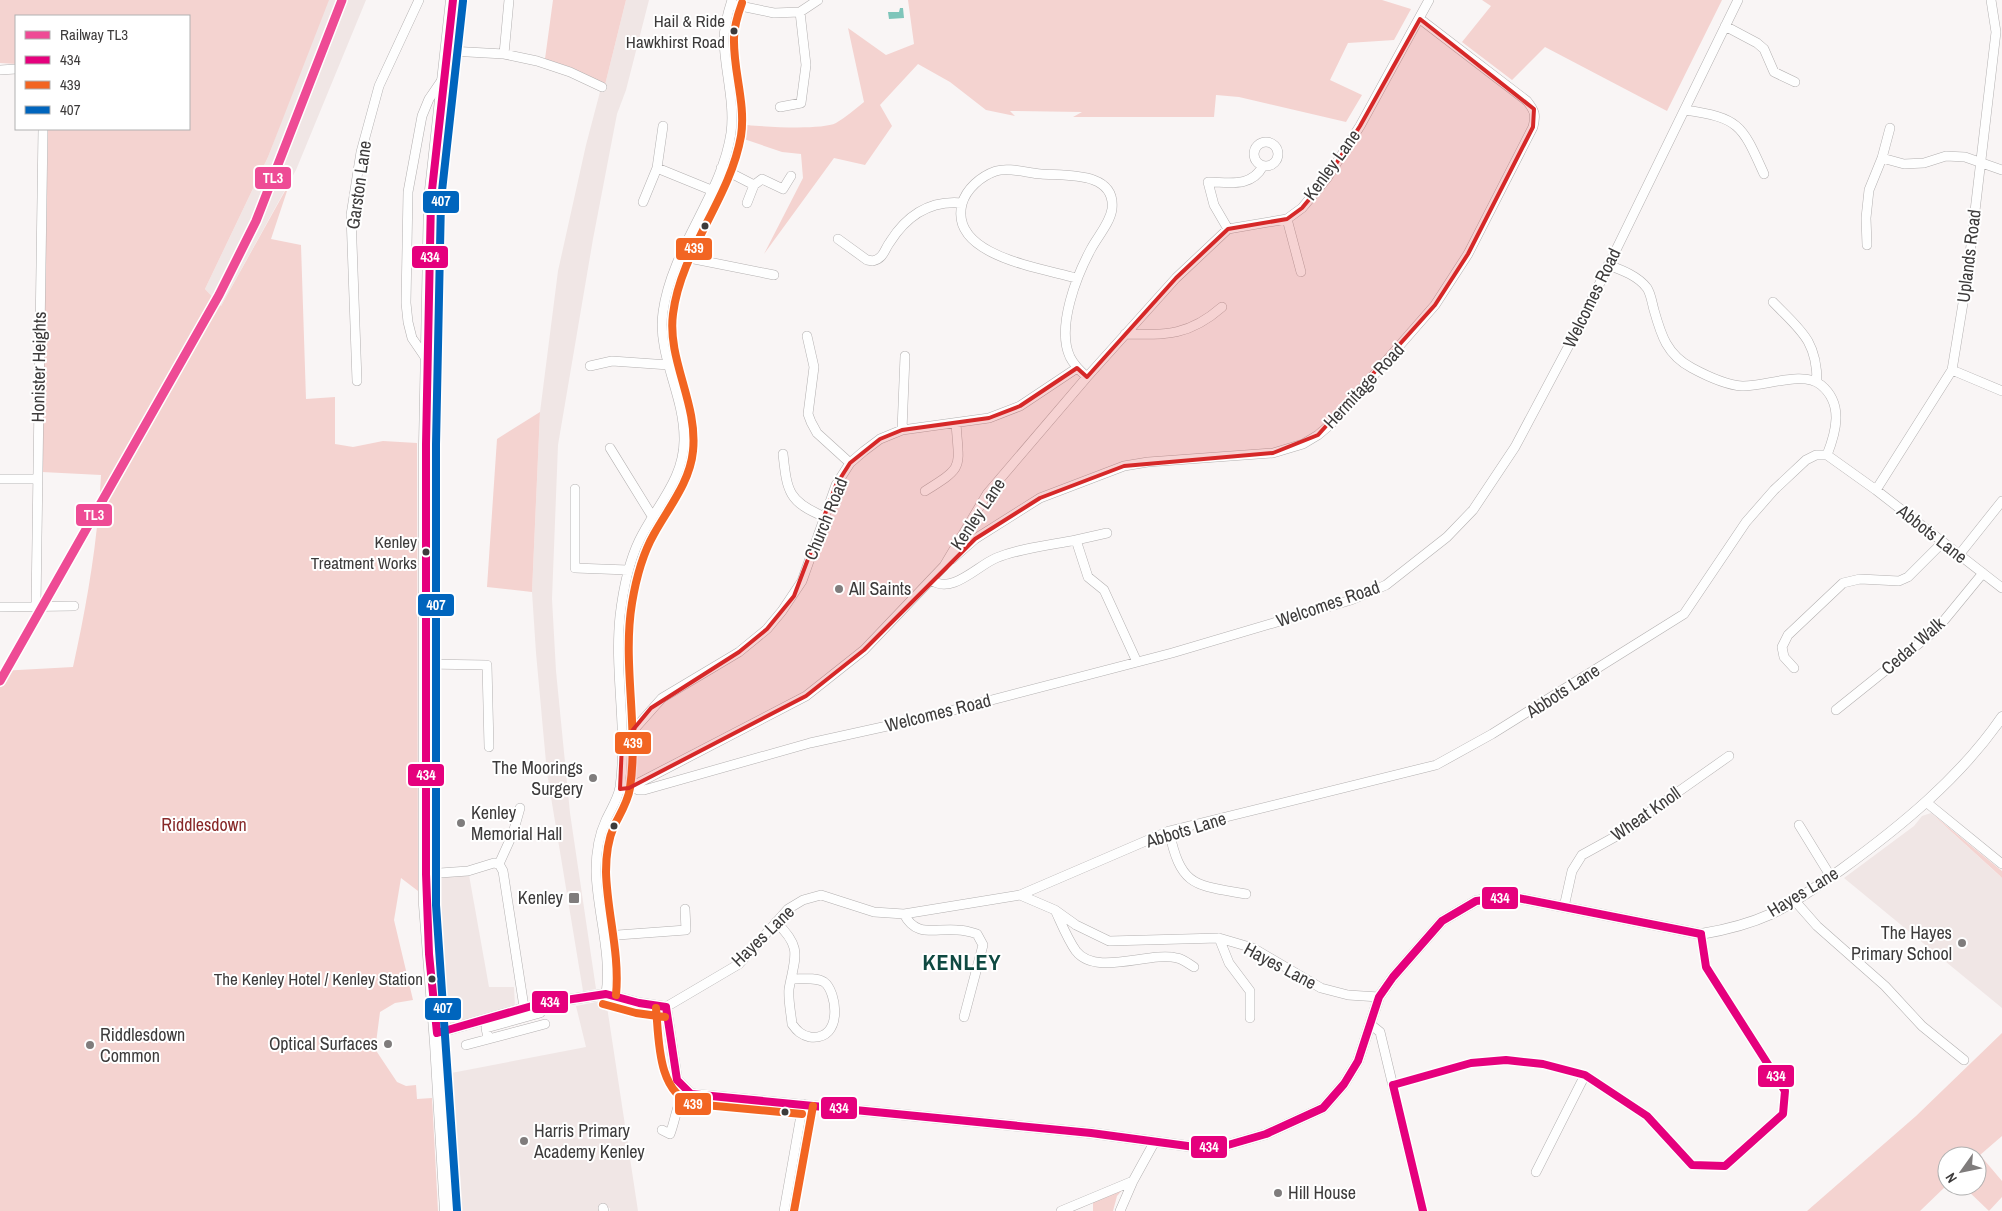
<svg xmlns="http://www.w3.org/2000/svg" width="2002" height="1211" viewBox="0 0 2002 1211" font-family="'Archivo Narrow',sans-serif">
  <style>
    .built { fill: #f0e6e5 }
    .green { fill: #f4d3d0 }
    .water { fill: #7ec5ba }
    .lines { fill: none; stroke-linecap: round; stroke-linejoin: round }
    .minor-casing { stroke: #b3b0b0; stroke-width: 10 }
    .tertiary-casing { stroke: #b3b0b0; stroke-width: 11 }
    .trunk-casing { stroke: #b3b0b0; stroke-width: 15 }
    .minor { stroke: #fefefe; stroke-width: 9 }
    .tertiary { stroke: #fefefe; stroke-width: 10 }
    .trunk { stroke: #fefefe; stroke-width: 14 }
    .bus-1-casing { stroke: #fff; stroke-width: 11 }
    .bus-2-casing { stroke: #fff; stroke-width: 11 }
    .bus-3-casing { stroke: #fff; stroke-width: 11 }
    .bus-1 { stroke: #e5007d; stroke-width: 8 }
    .bus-2 { stroke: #f26522; stroke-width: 8 }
    .bus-3 { stroke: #0065bd; stroke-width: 8 }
    .rail-1-casing { stroke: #fff; stroke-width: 12 }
    .rail-1 { stroke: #ee4b95; stroke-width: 9 }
    .marked { fill: #d62828; fill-opacity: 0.2; stroke: #d62828; stroke-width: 4; stroke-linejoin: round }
    .bus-dot { fill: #3d3b3b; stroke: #fff; stroke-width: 2 }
    .poi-dot { fill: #7f7c7c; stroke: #fff; stroke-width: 2 }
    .labels { text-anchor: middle; stroke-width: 4; stroke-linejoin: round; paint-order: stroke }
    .bus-label { font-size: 17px; fill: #3d3b3b; stroke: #fff; text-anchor: end }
    .street-label { font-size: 18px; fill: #3d3b3b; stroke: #fff }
    .poi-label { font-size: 18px; fill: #3d3b3b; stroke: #fff; text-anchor: start }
    .park-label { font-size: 18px; fill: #872828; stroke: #fff }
    .district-label { font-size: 22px; font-weight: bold; letter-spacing: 1px; fill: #0f4941; stroke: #fff }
    .line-badge { stroke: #fff; stroke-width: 2 }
    .badge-label { font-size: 14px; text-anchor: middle; font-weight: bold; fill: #fff }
  </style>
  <rect width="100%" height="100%" fill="#f9f5f5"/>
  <path class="built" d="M326 0H366L296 170 221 306 205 289 268 157Z
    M626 0H649L626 90 617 114 593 239 558 445 552 599 556 671 570 813 596 989 583 991 547 773 536 653 532 592 540 412 558 271 586 145 601 88 605 85Z
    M1931 813 2002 878V1008L1844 878 1914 826 1922 816Z
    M469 875 489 987H514L515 1007 444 1031 436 877Z
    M606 1000 638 1211H610V1208H601L600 1211H451L446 1074 586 1047 576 1006Z"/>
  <path class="green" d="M0 0H329L268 157 205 289 221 306 290 182 271 239 301 245 306 399 335 397V444L353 447 383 441 417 443 418 891 401 878 394 920 413 1000 395 1003 380 1012 376 1043 377 1052 397 1082 406 1086 416 1085 417 1099 432 1098 438 1211H0V671L73 667C87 604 98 540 101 475L42 472 48 129H189V16H16V64L0 63Z
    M553 0H626L605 85 545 59Z
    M908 0H1382L1411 9 1394 40 1348 43 1330 80 1362 95 1346 122 1239 97 1216 95 1214 117H1073L1082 112 1010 111 1015 116 986 110 950 82 918 64 880 105 892 126 865 165 834 158 764 254 803 178 801 154 782 152 735 136V124C755 126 820 131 836 123 846 117 855 109 864 102L848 28 886 55 914 44Z
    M1482 0H1722L1667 111 1545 47 1512 80 1462 42 1491 6Z
    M540 412 532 592 487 587 497 439Z
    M1931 813 2002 871V878L1999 875Z
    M2002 1033V1136L1980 1155 2002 1181V1197L1989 1211 1963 1186H1977V1156H1947V1185L1920 1211H1807L1916 1116Z
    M1126 1186 1117 1196 1113 1211H1093V1201Z"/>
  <path class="water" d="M900 8H903L904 18 889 19 888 12H899Z"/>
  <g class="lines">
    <g class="minor-casing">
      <path id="minor" d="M731 4 774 13 800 12 818 0
        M1725 26 1757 43 1764 49 1774 72 1795 82
        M447 48 450 51 504 54 537 61 570 72 602 87
        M504 54 509 0
        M0 70 16 69
        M780 107 801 103 806 65 800 12
        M1685 110C1740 118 1742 125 1764 174
        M1254 154a12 12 0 1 1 24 0a12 12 0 1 1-24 0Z
        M1882 158 1904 164 1924 163 1946 156 1965 157 2002 170
        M657 168 711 190
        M721 168 754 185 747 203
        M754 185 762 179 783 189 791 176
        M643 202 657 168 663 126
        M1287 219 1301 272
        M1228 229 1214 205 1208 182C1229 182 1251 188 1263 166
        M838 239 867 260 873 261C884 258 884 250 890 242 907 215 930 200 962 203
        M1867 245 1866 218 1869 190 1882 158 1890 128
        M679 256 774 275
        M1608 265C1622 270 1638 276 1647 288 1651 294 1652 303 1654 310 1661 335 1667 355 1692 368 1705 375 1727 385 1742 386 1764 387 1803 370 1821 385 1844 404 1836 432 1827 455
        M1076 278C1042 268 949 256 962 204 966 189 981 176 996 171 1009 167 1027 173 1041 174 1065 176 1116 171 1112 209 1110 223 1098 236 1091 249 1077 275 1056 327 1070 357 1074 365 1080 371 1087 377
        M1773 302C1800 330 1817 340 1817 382
        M1125 334C1166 335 1189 336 1222 307
        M807 336 814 367 808 414 811 422 817 433 850 463
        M427 360 412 338 408 322 406 303 408 192 422 116 429 99 442 80
        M590 366 612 361 669 365
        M1952 370 2002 391
        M357 381 351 215 361 152 379 86 419 0
        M902 430 905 356
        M610 448 652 516
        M783 454C787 491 788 502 825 517
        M0 479H37
        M575 489V568L628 570
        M1876 490 1952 370 1967 279 1996 32 1991 0
        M925 491C965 466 959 469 956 423
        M1076 540 1107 533
        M1959 555 2002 501
        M952 559 975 539 1040 498 1124 466 1148 462 1273 453 1303 444 1318 435 1331 424 1435 305 1468 254 1533 127C1536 115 1535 111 1527 101L1420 19
        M931 580C952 595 977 566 996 558 1021 548 1050 545 1076 540L1088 577 1104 590 1137 662
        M36 606 43 129
        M0 607 74 606
        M425 664 487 665 489 747
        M1794 668 1784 657 1782 647 1788 635 1843 583 1860 579 1899 581 1908 577 1943 542
        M1836 710 1937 629 1983 573
        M622 743 662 698 739 652 767 629 782 611 802 581 836 485 850 463 864 451 880 439 902 430 989 418 1020 406 1077 368
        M633 787 638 790H644L810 743 919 719 1172 653 1351 600 1386 585 1447 537 1473 510 1515 447 1575 334 1738 0
        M620 789 629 788 806 696 864 650 944 566 987 494 1087 377 1176 278 1228 229 1287 219 1302 208 1327 178 1360 126 1429 0
        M1926 802 2002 864
        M1799 825 1831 877
        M1169 831C1181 887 1194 885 1246 894
        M499 864 513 833 520 808
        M426 874 468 871 494 863 499 864 503 871 524 1007
        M1020 895 1169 831 1436 765 1492 734 1684 614 1746 522 1774 490 1806 460 1816 455H1827L1876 490 2002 588
        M1795 901 1817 926 1885 986 1922 1026 1964 1060
        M1564 907 1572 871 1582 855 1631 828 1651 811 1729 756
        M1056 912C1062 925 1068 940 1076 951 1096 977 1149 951 1177 958 1183 959 1189 964 1194 967
        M904 914C916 938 935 928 957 930 964 930 971 932 977 934L983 945 964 1017
        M776 922C803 948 795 956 789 989 788 1000 791 1013 792 1024 797 1031 801 1035 810 1037 844 1041 837 991 824 982 816 977 802 979 793 979
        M604 936 686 930 685 909
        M1219 938 1229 963 1250 991V1018
        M606 994C612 953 597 912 596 871 596 854 599 835 606 820 611 809 618 799 620 787 628 730 614 673 620 616 623 591 628 564 639 541 655 507 685 479 684 438 684 394 657 355 663 312 672 247 722 195 731 133 735 103 725 71 724 41 724 28 728 12 732 0
        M666 1007 739 964 788 909 803 900 821 895 874 912 904 914 1020 895 1055 910 1076 925 1109 941 1219 938 1253 948 1321 988 1348 995 1379 997
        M1370 1024 1380 1032 1423 1211
        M488 1038 486 1028 540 1013 539 1004
        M466 1045 545 1024
        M1393 1085 1471 1063 1506 1060 1543 1064 1585 1075 1647 1116 1692 1165 1725 1166 1783 1114 1785 1091 1706 967 1701 934
        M662 1130 670 1134C676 1118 676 1105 686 1091
        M1536 1172 1585 1075
        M603 1208 604 1211
        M784 1211 803 1104
        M1061 1211 1133 1181
        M1120 1211 1133 1181 1155 1141"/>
    </g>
    <g class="tertiary-casing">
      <path id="tertiary" d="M437 1033 539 1004 606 994 639 1003 666 1007 677 1080 691 1094 1091 1133 1195 1147H1221L1266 1134 1323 1108 1344 1084 1358 1061 1379 997 1393 977 1442 921 1476 901 1498 897H1513L1701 934C1725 930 1749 924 1771 914 1796 902 1819 885 1842 869 1901 826 1960 778 2002 717"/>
    </g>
    <g class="trunk-casing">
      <path id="trunk" d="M447 1211 437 1043 426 905V444L431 199 453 0"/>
    </g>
    <use href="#minor" class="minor"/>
    <use href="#tertiary" class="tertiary"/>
    <use href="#trunk" class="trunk"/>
    <g class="bus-1-casing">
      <path id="bus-1" d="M666 1007 677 1080 691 1094 1091 1133 1195 1147H1221L1266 1134 1323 1108 1344 1084 1358 1061 1379 997 1393 977 1442 921 1476 901 1513 897 1701 934
        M437 1033 429 954 426 874V444L431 199 453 0
        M437 1033 539 1004 606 994 639 1003 666 1007
        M1393 1085 1471 1063 1506 1060 1543 1064 1585 1075 1647 1116 1692 1165 1725 1166 1783 1114 1785 1091 1706 967 1701 934
        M1393 1085 1423 1211"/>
    </g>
    <g class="bus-2-casing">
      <path id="bus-2" d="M616 995C620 953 607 913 606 872 606 856 608 840 614 826 620 814 628 802 630 788 639 727 622 664 632 603 636 579 642 555 654 534 669 507 690 482 693 451 698 403 667 360 673 314 681 250 730 199 741 136 746 103 733 71 734 38 734 26 738 14 742 3
        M603 1004 636 1013 665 1017
        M656 1008C659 1039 657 1093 694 1104L802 1114
        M794 1211 813 1106"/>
    </g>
    <g class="bus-3-casing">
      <path id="bus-3" d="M457 1210 436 905V444L441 200 463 1"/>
    </g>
    <use href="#bus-1" class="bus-1"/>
    <use href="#bus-2" class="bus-2"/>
    <use href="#bus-3" class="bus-3"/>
    <g class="rail-1-casing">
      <path id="rail-1" d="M0 681 219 295 256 221 342 0"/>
    </g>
    <use href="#rail-1" class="rail-1"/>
  </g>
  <path class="marked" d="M1420 19 1534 109 1533 127 1468 254 1435 305 1318 435 1273 453 1124 466 1040 498 975 539 864 650 806 696 629 788 620 789 622 743 651 708 739 652 767 629 794 596 836 485 850 463 880 439 902 430 989 418 1020 406 1077 368 1087 377 1176 278 1228 229 1287 219 1302 208 1327 178 1360 126Z"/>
  <g class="bus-dot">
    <circle cx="734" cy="31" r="4.5"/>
    <circle cx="705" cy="226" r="4.5"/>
    <circle cx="426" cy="552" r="4.5"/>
    <circle cx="614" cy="826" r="4.5"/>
    <circle cx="432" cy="979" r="4.5"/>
    <circle cx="785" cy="1112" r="4.5"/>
  </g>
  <g class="poi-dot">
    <circle cx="839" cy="589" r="5"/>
    <circle cx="593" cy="778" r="5"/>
    <circle cx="461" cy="823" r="5"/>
    <rect x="568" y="892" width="12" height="12" rx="2.5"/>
    <circle cx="1962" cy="943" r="5"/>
    <circle cx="388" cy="1044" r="5"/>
    <circle cx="90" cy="1045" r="5"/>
    <circle cx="524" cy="1141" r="5"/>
    <circle cx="1278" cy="1193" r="5"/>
  </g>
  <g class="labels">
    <g class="bus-label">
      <text x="725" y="27">Hail &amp; Ride<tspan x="725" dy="21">Hawkhirst Road</tspan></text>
      <text x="417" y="548">Kenley<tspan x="417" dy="21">Treatment Works</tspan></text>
      <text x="423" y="985">The Kenley Hotel / Kenley Station</text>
    </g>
    <g class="street-label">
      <text transform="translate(1332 165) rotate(-54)" y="6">Kenley Lane</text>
      <text transform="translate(359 185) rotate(-82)" y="6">Garston Lane</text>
      <text transform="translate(1969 256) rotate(-83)" y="6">Uplands Road</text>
      <text transform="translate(1592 298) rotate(-64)" y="6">Welcomes Road</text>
      <text transform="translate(39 367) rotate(-89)" y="6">Honister Heights</text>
      <text transform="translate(1364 386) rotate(-47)" y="6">Hermitage Road</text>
      <text transform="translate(978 514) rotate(-56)" y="6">Kenley Lane</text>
      <text transform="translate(826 519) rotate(-68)" y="6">Church Road</text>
      <text transform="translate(1932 534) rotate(38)" y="6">Abbots Lane</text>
      <text transform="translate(1328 604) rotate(-19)" y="6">Welcomes Road</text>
      <text transform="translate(1913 646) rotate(-41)" y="6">Cedar Walk</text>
      <text transform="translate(1563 691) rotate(-33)" y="6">Abbots Lane</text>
      <text transform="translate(938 713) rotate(-14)" y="6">Welcomes Road</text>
      <text transform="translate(1646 814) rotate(-35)" y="6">Wheat Knoll</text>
      <text transform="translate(1186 830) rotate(-17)" y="6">Abbots Lane</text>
      <text transform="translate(1803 892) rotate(-31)" y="6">Hayes Lane</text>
      <text transform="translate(763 936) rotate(-44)" y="6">Hayes Lane</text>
      <text transform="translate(1280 966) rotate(28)" y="6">Hayes Lane</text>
    </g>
    <g class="poi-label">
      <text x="849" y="595">All Saints</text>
      <text x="583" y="774" text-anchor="end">The Moorings<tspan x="583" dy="21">Surgery</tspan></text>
      <text x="471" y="819">Kenley<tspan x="471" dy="21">Memorial Hall</tspan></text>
      <text x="563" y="904" text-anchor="end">Kenley</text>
      <text x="1952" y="939" text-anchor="end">The Hayes<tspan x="1952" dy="21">Primary School</tspan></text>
      <text x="100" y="1041">Riddlesdown<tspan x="100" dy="21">Common</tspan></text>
      <text x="378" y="1050" text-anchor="end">Optical Surfaces</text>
      <text x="534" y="1137">Harris Primary<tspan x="534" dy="21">Academy Kenley</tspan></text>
      <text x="1288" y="1199">Hill House</text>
    </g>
    <g class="park-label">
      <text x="204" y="831">Riddlesdown</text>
    </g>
    <g class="district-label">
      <text x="962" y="970">KENLEY</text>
    </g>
  </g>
  <g class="line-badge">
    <rect x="254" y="166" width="38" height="24" rx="5" fill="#ee4b95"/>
    <rect x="422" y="190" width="38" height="24" rx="5" fill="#0065bd"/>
    <rect x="675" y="237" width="38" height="24" rx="5" fill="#f26522"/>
    <rect x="411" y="245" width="38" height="24" rx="5" fill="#e5007d"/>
    <rect x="75" y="503" width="38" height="24" rx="5" fill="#ee4b95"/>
    <rect x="417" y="593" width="38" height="24" rx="5" fill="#0065bd"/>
    <rect x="614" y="731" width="38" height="24" rx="5" fill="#f26522"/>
    <rect x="407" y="763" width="38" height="24" rx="5" fill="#e5007d"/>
    <rect x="1481" y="886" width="38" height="24" rx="5" fill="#e5007d"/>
    <rect x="531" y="990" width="38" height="24" rx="5" fill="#e5007d"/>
    <rect x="424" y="997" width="38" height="24" rx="5" fill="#0065bd"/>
    <rect x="1757" y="1064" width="38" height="24" rx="5" fill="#e5007d"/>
    <rect x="674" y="1092" width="38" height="24" rx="5" fill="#f26522"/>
    <rect x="820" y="1096" width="38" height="24" rx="5" fill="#e5007d"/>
    <rect x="1190" y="1135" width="38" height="24" rx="5" fill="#e5007d"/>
  </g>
  <g class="badge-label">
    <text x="273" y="183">TL3</text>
    <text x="441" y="206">407</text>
    <text x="694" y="253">439</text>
    <text x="430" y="262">434</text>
    <text x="94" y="520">TL3</text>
    <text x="436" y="610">407</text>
    <text x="633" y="748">439</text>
    <text x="426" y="780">434</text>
    <text x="1500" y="903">434</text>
    <text x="550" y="1007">434</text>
    <text x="443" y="1013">407</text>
    <text x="1776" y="1081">434</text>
    <text x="693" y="1109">439</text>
    <text x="839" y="1113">434</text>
    <text x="1209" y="1152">434</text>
  </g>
  <rect x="15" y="15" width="175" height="115" fill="#ffffff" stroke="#b1b1b1"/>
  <rect x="25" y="31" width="25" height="8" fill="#ee4b95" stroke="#b1b1b1"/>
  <text x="60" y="40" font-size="15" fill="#3d3b3b">Railway TL3</text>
  <rect x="25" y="56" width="25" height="8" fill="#e5007d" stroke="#b1b1b1"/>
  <text x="60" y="65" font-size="15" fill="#3d3b3b">434</text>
  <rect x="25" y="81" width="25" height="8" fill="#f26522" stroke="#b1b1b1"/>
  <text x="60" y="90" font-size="15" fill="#3d3b3b">439</text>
  <rect x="25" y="106" width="25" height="8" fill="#0065bd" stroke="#b1b1b1"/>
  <text x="60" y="115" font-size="15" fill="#3d3b3b">407</text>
  <g transform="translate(1962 1171) rotate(237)"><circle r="24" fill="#ffffff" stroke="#b1b1b1"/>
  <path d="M0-4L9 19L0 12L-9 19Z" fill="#7f7c7c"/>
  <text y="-8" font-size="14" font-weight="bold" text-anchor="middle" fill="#3d3b3b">N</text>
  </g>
</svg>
